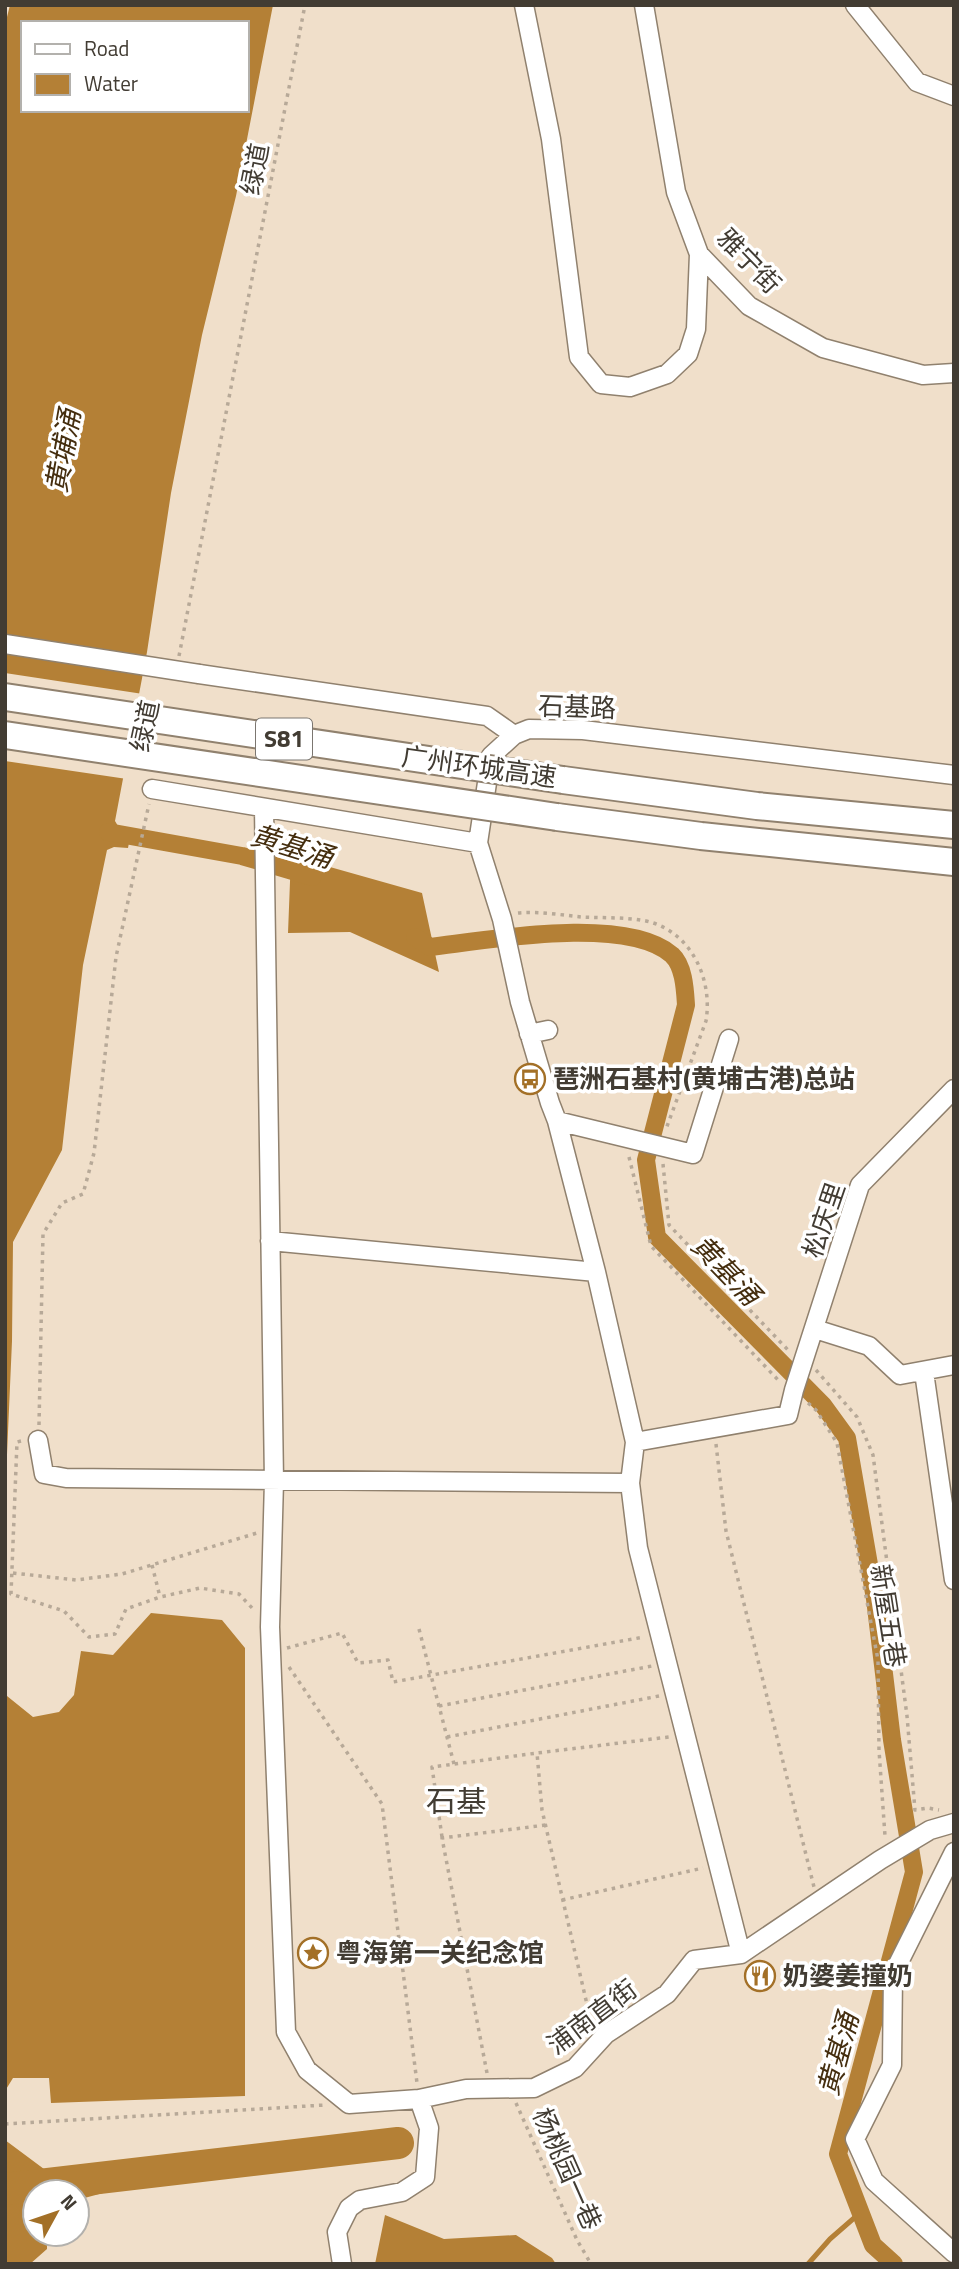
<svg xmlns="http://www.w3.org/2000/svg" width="959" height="2269" viewBox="0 0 959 2269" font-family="'Titillium Web','Noto Sans SC',sans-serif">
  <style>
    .water { fill: #b48036; fill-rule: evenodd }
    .pier { fill: #f0dfca }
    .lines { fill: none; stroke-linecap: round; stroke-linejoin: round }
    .stream { stroke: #b48036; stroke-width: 5 }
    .canal { stroke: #b48036; stroke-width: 18 }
    .river { stroke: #b48036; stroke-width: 32 }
    .minor-casing { stroke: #90816e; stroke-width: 21 }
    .highway-casing { stroke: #90816e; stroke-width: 30 }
    .path { stroke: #b7a998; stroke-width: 3.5; stroke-dasharray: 3.5 5; stroke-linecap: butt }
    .minor { stroke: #fff; stroke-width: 18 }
    .highway { stroke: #fff; stroke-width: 26 }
    .minor-bridge-casing { stroke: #90816e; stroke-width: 21; stroke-linecap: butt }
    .highway-bridge-casing { stroke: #90816e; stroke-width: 30; stroke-linecap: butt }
    .minor-bridge { stroke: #fff; stroke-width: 18 }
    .highway-bridge { stroke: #fff; stroke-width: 26 }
    .labels { text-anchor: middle; stroke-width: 7; stroke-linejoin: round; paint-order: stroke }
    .shield { fill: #fff; stroke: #7b7670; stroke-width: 2 }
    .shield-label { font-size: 24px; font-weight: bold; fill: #423c33 }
    .street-label { font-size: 26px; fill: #423c33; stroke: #fff }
    .poi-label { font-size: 26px; font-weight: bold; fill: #423c33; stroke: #fff; text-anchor: start }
    .water-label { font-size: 28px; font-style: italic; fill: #452e0f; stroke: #fff }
    .quarter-label { font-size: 30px; fill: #423c33; stroke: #fff }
  </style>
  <rect width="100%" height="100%" fill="#f0dfca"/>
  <path class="water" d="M10 5H273L236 196 202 335 171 493 147 652 115 821 118 826 131 832 128 848 114 847 107 850 83 965 62 1150 13 1242 12 1341 5 1500V25ZM23 23H247V110H23Z
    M291 856 422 893 439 972 350 932 288 933Z
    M151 1613 222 1620 245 1648V2096L51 2103 49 2078H13L5 2091V1627L7 1696 33 1717 59 1712 74 1695 81 1651 113 1655Z
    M5 2140 44 2169 59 2170 114 2165 132 2169 118 2189 77 2200V2192H35V2234H47V2249L30 2264H5Z
    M385 2215 444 2239 516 2235 552 2258 556 2264H375Z"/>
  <path class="pier" d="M5 673 143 694 127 779 5 761Z"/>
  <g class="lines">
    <path class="stream" d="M808 2264 830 2239 861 2212"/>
    <path class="canal" d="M108 832 242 856 313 877
      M415 937 430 947C489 940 626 915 672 955 684 966 685 990 686 1005L646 1160 657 1237 823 1405 847 1438 875 1599 892 1740 914 1872 838 2154 873 2245 894 2264"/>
    <path class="river" d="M5 2189 398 2143"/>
    <g class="minor-casing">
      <path id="minor" d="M524 5 551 139 579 357 601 384 630 387 667 374 688 354 696 329 699 254
        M644 5 676 192 699 254 749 306 823 348 923 375 954 373
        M855 5 917 82 954 96
        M199 674 487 716 514 735
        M152 789 478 843
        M264 808 274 1481 270 1627 286 2032 307 2070 349 2104 419 2099 466 2089 534 2088 575 2068 606 2034 667 1994 694 1960 741 1954 880 1860 930 1830 954 1823
        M529 1034 548 1030
        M557 1121 693 1154 729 1039
        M270 1241 596 1272
        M815 1329 869 1346 900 1375 954 1365
        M924 1372 954 1580
        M38 1440 44 1474 66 1478 630 1483
        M635 1442 788 1415 794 1390 860 1185 954 1089
        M954 1852 893 1974 892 2065 855 2139 874 2181 954 2253
        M741 1954 638 1548 630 1483 635 1442 596 1272 557 1121 550 1103 520 1002 502 919 478 843 491 756 514 735 529 729 583 730 954 775
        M342 2264 337 2232 349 2208 360 2200 402 2192 425 2177 429 2128 419 2099"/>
    </g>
    <g class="highway-casing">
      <path id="highway" d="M563 780 757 806 954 825
        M557 817 701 836 954 862"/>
    </g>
    <path class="path" d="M179 656 305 5
      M518 913C538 911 561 915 582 917 603 918 626 917 646 921 691 931 713 979 706 1021L666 1129
      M629 1157 651 1246 780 1382
      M663 1164 669 1225 788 1350
      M816 1370 857 1417 873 1455 907 1716 915 1810 928 1808 939 1810
      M808 1403 816 1410 837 1443 878 1660 879 1750 885 1836
      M39 1425 43 1234 62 1203 83 1194 94 1153 116 957 149 804
      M21 1441 17 1442 11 1594 64 1611 89 1637 115 1634 126 1609 160 1597 200 1588 239 1594 254 1610
      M716 1444 726 1531 814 1887
      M152 1565 160 1597
      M13 1573 76 1580 122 1574 257 1533
      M419 1629 454 1764
      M287 1648 342 1633 358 1663 388 1660 393 1682 644 1637
      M289 1667 382 1804 417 2083
      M439 1706 652 1666
      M447 1737 659 1696
      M442 1837 432 1767 537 1753
      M562 1900 703 1868
      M592 2026 542 1810 537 1753 669 1737
      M487 2073 442 1838 546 1825
      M516 2103 577 2240 591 2264
      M5 2124 325 2105"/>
    <use href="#minor" class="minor"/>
    <use href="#highway" class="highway"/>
    <g class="minor-bridge-casing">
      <path id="minor-bridge" d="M5 644 199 674"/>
    </g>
    <g class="highway-bridge-casing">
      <path id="highway-bridge" d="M5 697 563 780
        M5 735 557 817"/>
    </g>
    <use href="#minor-bridge" class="minor-bridge"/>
    <use href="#highway-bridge" class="highway-bridge"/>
  </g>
  <defs>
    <g id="bus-ring" transform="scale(1.575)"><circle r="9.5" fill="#fff" stroke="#a37027" stroke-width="1.5"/><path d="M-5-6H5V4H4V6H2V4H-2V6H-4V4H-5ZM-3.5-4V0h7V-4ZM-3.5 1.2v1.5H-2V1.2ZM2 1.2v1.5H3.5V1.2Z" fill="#a37027"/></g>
    <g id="sight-ring" transform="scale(1.575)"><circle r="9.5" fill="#fff" stroke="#a37027" stroke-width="1.5"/><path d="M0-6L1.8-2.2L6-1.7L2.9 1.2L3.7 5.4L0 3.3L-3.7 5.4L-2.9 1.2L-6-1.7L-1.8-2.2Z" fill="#a37027"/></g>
    <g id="restaurant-ring" transform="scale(1.575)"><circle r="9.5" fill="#fff" stroke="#a37027" stroke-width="1.5"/><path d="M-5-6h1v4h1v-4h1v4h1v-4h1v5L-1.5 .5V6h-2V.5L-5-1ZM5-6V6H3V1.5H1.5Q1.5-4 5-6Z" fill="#a37027"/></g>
  </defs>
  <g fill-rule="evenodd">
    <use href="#bus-ring" x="530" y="1079"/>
    <use href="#sight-ring" x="313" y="1953"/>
    <use href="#restaurant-ring" x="760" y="1976"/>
  </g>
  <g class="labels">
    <rect class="shield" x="256" y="718.5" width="56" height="41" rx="5"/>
    <g class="shield-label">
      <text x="284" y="747">S81</text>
    </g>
    <g class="street-label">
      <text transform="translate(255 169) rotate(-79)" y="9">绿道</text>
      <text transform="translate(749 261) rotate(46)" y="9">雅宁街</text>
      <text transform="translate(577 707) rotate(2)" y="9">石基路</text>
      <text transform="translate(145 726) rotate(-78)" y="9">绿道</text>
      <text transform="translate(479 767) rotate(8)" y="9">广州环城高速</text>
      <text transform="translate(824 1220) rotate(-71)" y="9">松庆里</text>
      <text transform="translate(888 1616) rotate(81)" y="9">新屋五巷</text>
      <text transform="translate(592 2017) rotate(-37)" y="9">浦南直街</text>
      <text transform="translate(567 2169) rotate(66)" y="9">杨桃园一巷</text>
    </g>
    <g class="poi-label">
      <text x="553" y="1088">琶洲石基村(黄埔古港)总站</text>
      <text x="336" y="1962">粤海第一关纪念馆</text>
      <text x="783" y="1985">奶婆姜撞奶</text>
    </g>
    <g class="water-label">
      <text transform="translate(63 451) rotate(-80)" y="10">黄埔涌</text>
      <text transform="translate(292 846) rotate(17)" y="10">黄基涌</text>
      <text transform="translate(726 1270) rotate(46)" y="10">黄基涌</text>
      <text transform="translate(838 2054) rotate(-75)" y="10">黄基涌</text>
    </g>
    <g class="quarter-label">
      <text x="456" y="1812">石基</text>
    </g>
  </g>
  <rect width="959" height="2269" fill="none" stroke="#423c33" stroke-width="14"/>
  <rect x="21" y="21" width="228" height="91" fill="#ffffff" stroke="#b3b1ad" stroke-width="2"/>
  <rect x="35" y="44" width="35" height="10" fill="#ffffff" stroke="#b3b1ad" stroke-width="2"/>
  <text x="84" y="56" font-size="21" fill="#423c33">Road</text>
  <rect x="35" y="74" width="35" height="21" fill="#b48036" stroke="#b3b1ad" stroke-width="2"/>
  <text x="84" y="91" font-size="21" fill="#423c33">Water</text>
  <g transform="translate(56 2213) rotate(50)"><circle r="33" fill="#ffffff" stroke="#b3b1ad" stroke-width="2"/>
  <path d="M0-5L12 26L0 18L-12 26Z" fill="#a37027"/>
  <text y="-10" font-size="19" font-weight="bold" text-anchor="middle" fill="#423c33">N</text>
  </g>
</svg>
